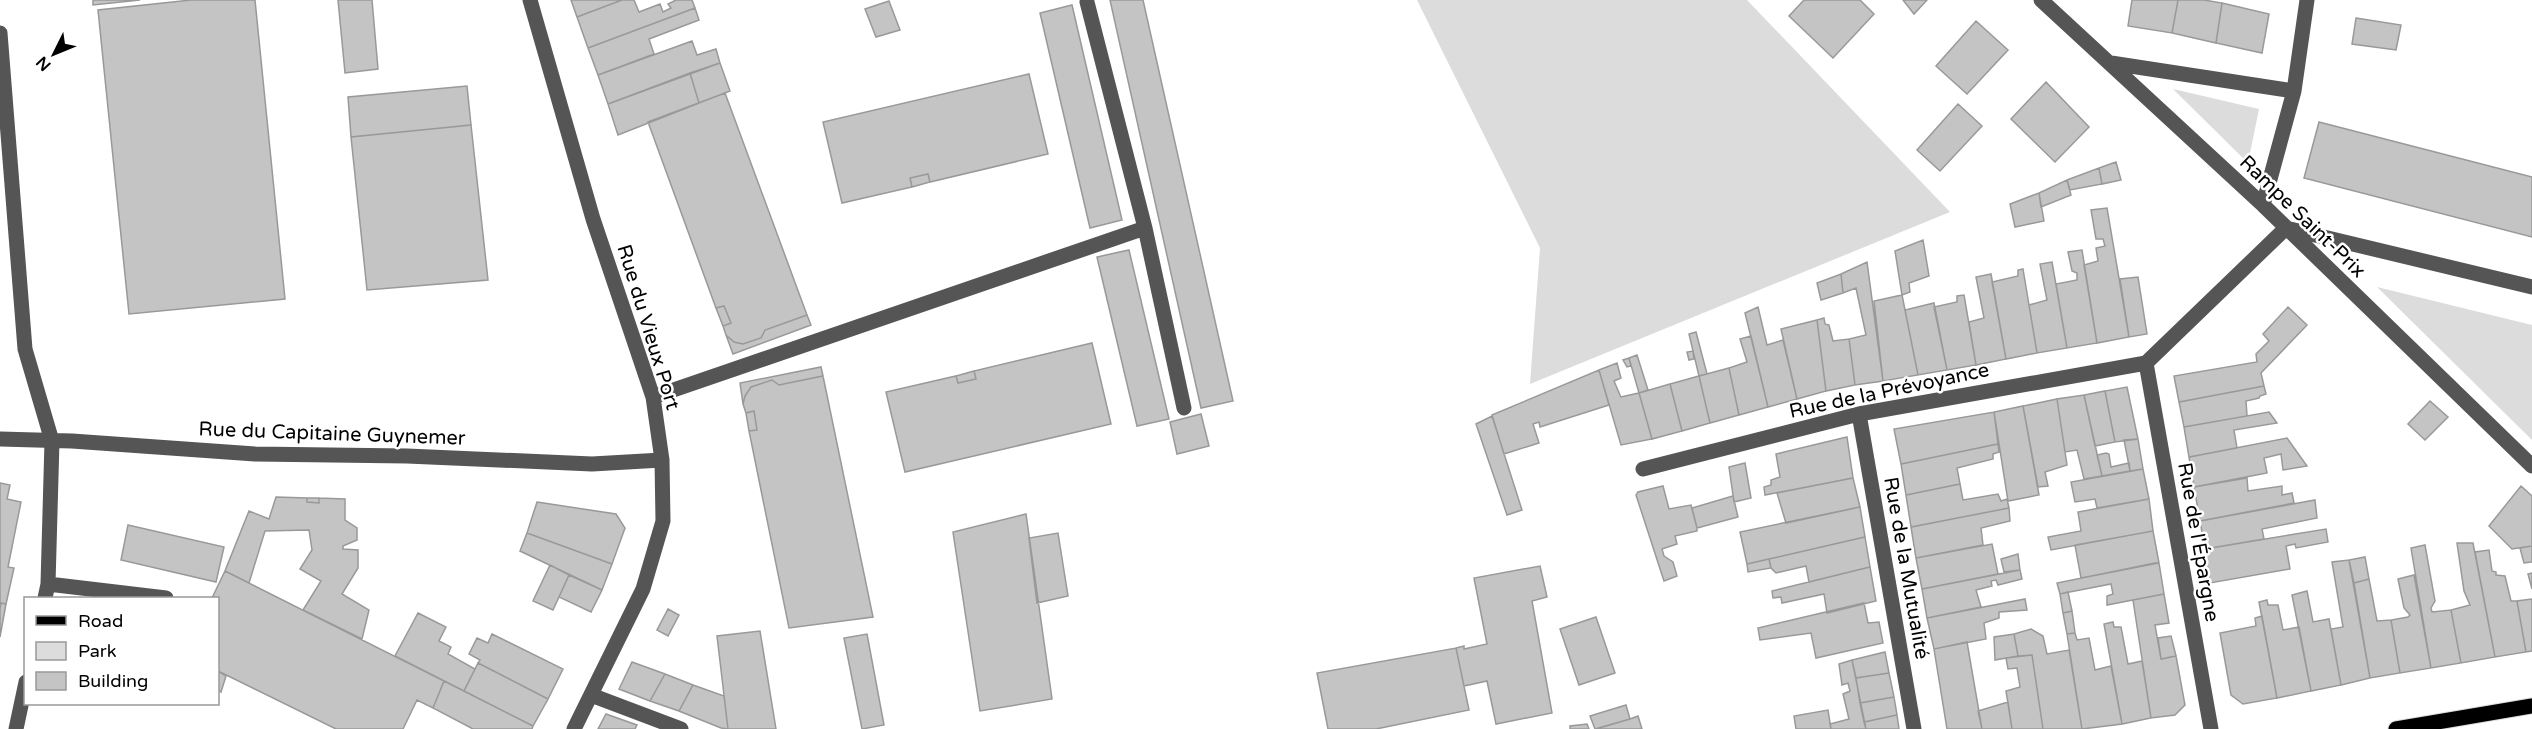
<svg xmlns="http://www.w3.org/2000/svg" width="2532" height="729" viewBox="0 0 2532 729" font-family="'Varela Round',sans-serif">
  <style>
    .green { fill: #dcdcdc }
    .building { fill: #c4c4c4; stroke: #999; stroke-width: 1.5 }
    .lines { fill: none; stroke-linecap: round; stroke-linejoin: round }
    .major-casing { stroke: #dbdbdb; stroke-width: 17 }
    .minor { stroke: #555; stroke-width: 15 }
    .major { stroke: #000; stroke-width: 15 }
    .labels { text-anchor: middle; stroke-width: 5; stroke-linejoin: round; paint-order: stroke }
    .street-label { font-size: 20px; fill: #000; stroke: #fff }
  </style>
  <rect width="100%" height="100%" fill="#fff"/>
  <path class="green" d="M1417 0H1747L1950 212 1530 384 1540 248Z
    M2173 89 2259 109 2248 163Z
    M2377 287 2532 325V440Z"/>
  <path class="building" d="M93 0H140L93 5Z
    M191 0H255L285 299 129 314 98 10Z
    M338 0H372L378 69 345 73Z
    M571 0H622L577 17Z
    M622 0H634L639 12 660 4 663 12 671 8 668 4 676 0H692L695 8 588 48 577 17Z
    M1110 0H1143L1233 401 1201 408Z
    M1804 0H1860L1874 14 1833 58 1789 16Z
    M1903 0H1927L1914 14Z
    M2132 0H2178L2172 33 2128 26Z
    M2178 0H2204L2222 3 2216 43 2172 33Z
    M889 1 900 30 876 37 865 9Z
    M2222 3 2269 14 2262 53 2216 43Z
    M1072 5 1122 220 1090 228 1040 13Z
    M695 8 699 20 649 39 654 54 598 75 588 48Z
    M2356 18 2401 25 2396 50 2352 44Z
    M1976 21 2008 50 1967 94 1936 66Z
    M692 41 697 55 716 49 720 63 608 104 598 75Z
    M720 63 730 91 699 103 690 73Z
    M690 73 699 103 618 135 608 104Z
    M1029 74 1048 154 930 182 928 174 910 178 912 187 842 203 823 122Z
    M2046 82 2089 127 2055 162 2011 119Z
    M467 86 471 125 351 137 348 97Z
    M725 93 807 315 765 330 761 338 743 344 734 342 726 335 723 326 731 323 724 306 716 308 648 122Z
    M1958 104 1982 126 1940 171 1917 150Z
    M2319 122 2532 177V237L2304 178Z
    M471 125 488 280 367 290 351 137Z
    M2116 162 2121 180 2102 184 2099 168Z
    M2099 168 2102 184 2070 190 2067 180Z
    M928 174 930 182 912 187 910 178Z
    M2067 180 2071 195 2041 207 2039 193Z
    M2039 193 2044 221 2015 227 2010 204Z
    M2107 208 2129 337 2097 343 2084 265 2098 261 2096 248 2105 246 2103 239H2096L2091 210Z
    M1923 240 1929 276 1909 283 1910 292 1902 295 1895 251Z
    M1129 250 1169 419 1137 426 1097 257Z
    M2082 250 2097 343 2067 348 2056 284 2077 280V273L2072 271 2068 252Z
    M1867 262 1883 381 1855 385 1849 339 1866 335 1856 288 1843 293 1841 274Z
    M2052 262 2067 348 2037 353 2029 305 2047 300 2040 264Z
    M2023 269 2037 353 2006 359 1992 282 2018 276V270Z
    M1841 274 1843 293 1821 300 1817 283Z
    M1991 274 2006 359 1976 365 1969 322 1984 318 1976 277Z
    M2138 277 2147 334 2129 337 2120 279Z
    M1902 295 1918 375 1883 381 1874 301Z
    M1964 295 1976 365 1947 370 1934 307 1957 302V296Z
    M1934 303 1947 370 1918 375 1905 310Z
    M724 306 731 323 723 326 716 308Z
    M1758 307 1767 345 1783 340 1797 399 1768 407 1745 313Z
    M2288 307 2307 325 2261 373 2264 386 2179 402 2174 376 2257 362 2256 354 2269 341 2263 334Z
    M807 315 811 325 733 354 726 335 734 342 743 344 761 338 765 330Z
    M1824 318 1825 324 1829 325 1833 341 1849 339 1855 385 1826 391 1817 320Z
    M1817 320 1826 391 1797 399 1781 329Z
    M1696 332 1707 374 1699 376 1689 334Z
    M1751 336 1768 407 1739 415 1729 368 1747 362 1740 339Z
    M1092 343 1111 424 905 472 886 392 956 376 958 383 976 379 974 371Z
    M1693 351 1694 359 1689 360 1687 352Z
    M1637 355 1648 390 1639 393 1629 358Z
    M1629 358 1631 366 1627 367 1623 360Z
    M1617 363 1621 378 1614 381 1620 395 1621 397 1639 393 1652 439 1621 445 1599 370Z
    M821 367 823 376 779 385 772 380 751 387 745 396 743 404 740 383Z
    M1729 368 1739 415 1710 423 1699 376Z
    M1599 370 1609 405 1540 427 1539 422 1533 424 1539 443 1504 454 1492 415Z
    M974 371 976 379 958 383 956 376Z
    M823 376 873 617 789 628 749 431 757 430 754 411 746 413 743 404 745 396 751 387 772 380 779 385Z
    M1699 376 1710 423 1682 431 1670 384Z
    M1670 384 1682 431 1652 439 1639 393Z
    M2264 386 2266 394 2260 396 2259 398 2246 401 2247 416 2184 427 2179 402Z
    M2127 387 2138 439 2115 442 2105 391Z
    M2105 391 2115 442 2095 446 2084 395Z
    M2084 395 2102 476 2084 479 2077 450 2065 452 2057 399Z
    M2057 399 2067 465 2045 472 2048 486 2038 487 2023 406Z
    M2430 401 2448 417 2425 440 2408 424Z
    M2023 406 2039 495 2008 501 1994 412Z
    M754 411 757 430 749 431 746 413Z
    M1994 412 1998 444 1901 464 1894 429Z
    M2269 412 2277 423 2234 430 2237 448 2189 457 2184 427Z
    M1201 414 1209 446 1177 454 1170 422Z
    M1492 416 1522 510 1507 515 1476 424Z
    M1847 437 1853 478 1765 495 1764 487 1771 485V480L1780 477 1776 454Z
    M2287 438 2307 466 2283 470 2281 454 2264 458 2267 473 2194 487 2189 457Z
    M2138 439 2143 469 2130 471 2124 440Z
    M1998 444 1999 452 1993 454V459L1957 468 1960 484 1906 495 1901 464Z
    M2106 453 2109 454 2111 467 2129 463 2130 471 2102 476 2097 455Z
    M1745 463 1751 498 1734 502 1729 467Z
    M2143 469 2149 499 2097 508 2095 499 2075 502 2071 482Z
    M1853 478 1860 507 1786 523 1777 493Z
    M2247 478 2248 491 2282 486V495L2292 493 2294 503 2200 521 2194 487Z
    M0 483 10 485 7 499 21 502 8 567 14 568 6 604 1 603 0 608Z
    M1960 484 1963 500 1998 494 2001 501 2007 499 2009 508 1911 527 1906 495Z
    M1663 486 1669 509 1691 505 1697 528V531L1675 536 1677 544 1662 549 1664 556 1673 562 1677 576 1664 581 1636 495 1638 492Z
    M2521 486 2532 496V546L2512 549 2489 526Z
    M1733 496 1738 517 1697 528 1692 508Z
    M276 497 307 498V502L319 503V498L345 499V520L357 528V540L343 546V549L358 550V568L342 594 369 610 362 639 303 610 321 581 300 569 312 550 309 530 265 531 249 583 225 571 249 511 269 519Z
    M307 498H319V503L307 502Z
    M2149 499 2153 531 2051 550 2048 537 2081 531 2078 512Z
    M2315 500 2317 518 2262 529 2264 539 2205 549 2200 521Z
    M537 502 616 514 625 528 612 564 527 533Z
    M1860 507 1865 537 1747 564 1740 532Z
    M2009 508 2010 521 1981 528 1983 545 1916 558 1911 527Z
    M1026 514 1052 699 980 711 953 532Z
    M128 525 224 547 216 582 121 560Z
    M2326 529 2328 542 2296 548 2295 544 2286 546 2290 569 2210 583 2205 549Z
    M2153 531 2159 563 2081 578 2075 545Z
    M527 533 612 564 602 590 520 551Z
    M1058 533 1068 596 1037 603 1029 538Z
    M1865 537 1870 567 1809 582 1806 566 1776 573 1771 568 1769 559Z
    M2457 543H2473L2495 657 2461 663 2451 610 2470 605 2464 591Z
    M1992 544 1998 574 1922 589 1916 558Z
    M2425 545 2435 601 2431 608 2432 612 2451 610 2461 663 2431 668 2411 548Z
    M2532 546V562L2524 563 2520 548Z
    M2489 550 2492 571 2496 572V575L2505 576 2511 601H2517L2526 652 2495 657 2475 552Z
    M2018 554 2020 570 2004 572 2001 559Z
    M2365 557 2369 579 2354 583 2349 560Z
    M1769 559 1771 568 1748 572 1747 564Z
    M2349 560 2370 678 2341 685 2331 629 2343 627 2332 562Z
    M2155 563H2159L2164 594 2107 605V596L2113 594 2111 584 2060 594 2057 583Z
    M550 565 569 575 553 610 533 601Z
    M1540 566 1547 597 1532 601 1552 713 1496 724 1487 681 1464 686 1456 648 1464 646V649L1487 644 1474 578Z
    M1870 567 1876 601 1827 613 1824 594 1782 603 1781 597 1773 598 1772 591Z
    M2020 570 2022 579 1998 585 1996 580 1991 581 1992 586 1976 590 1981 607 1927 618 1922 589Z
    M225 571 444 681 433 708 417 700 403 729H336L218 671V598H212Z
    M2532 573V589L2528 574Z
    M569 575 602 590 591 612 559 597Z
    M2414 575 2431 668 2400 673 2391 620 2408 617 2410 615 2404 608 2398 579Z
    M2369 579 2377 621 2391 620 2400 673 2370 678 2354 583Z
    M2307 591 2313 622 2329 619 2341 685 2311 691 2292 595Z
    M2068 592 2072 611 2063 613 2060 594Z
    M2164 594 2169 623 2155 625 2161 659 2176 656 2185 705 2175 715 2151 718 2133 600Z
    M2025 599 2027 610 1999 612V618L1984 623 1986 639 1934 649 1927 618Z
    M2532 599V651L2526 652 2517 601Z
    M2267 600 2268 605H2278L2283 630 2299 627 2311 691 2277 698 2259 602Z
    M1 603 6 604 0 637V608Z
    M1864 603 1868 623 1879 622 1883 643 1816 658 1811 633 1760 640 1758 628Z
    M668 609 679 615 668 636 657 630Z
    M2072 611 2075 633 2067 634 2063 613Z
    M418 613 446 627 439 641 451 647 448 654 475 669 464 691 395 656Z
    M2262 616 2277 698 2243 704 2231 695 2220 633 2256 626 2255 618Z
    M1596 617 1615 673 1579 685 1560 629Z
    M2113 622 2114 627H2121L2128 664 2142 661 2151 718 2122 724 2104 624Z
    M2031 629 2043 636 2047 654 2069 650 2082 729H2043L2032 655 2018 656 2014 634Z
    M760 631 776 729H728L717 636Z
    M2075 633 2077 640 2089 638 2095 670 2111 666 2122 724 2082 729 2067 634Z
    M492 634 563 669 548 699 478 663 480 660 469 654 477 638 488 643Z
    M867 634 884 725 862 729 844 638Z
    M2014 634 2018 656 1995 660 1994 637Z
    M2171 636 2176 656 2161 659 2158 638Z
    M1967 642 1982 729H1947L1934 649Z
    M1456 648 1469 710 1376 729H1328L1317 673Z
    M1885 652 1889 673 1856 678 1852 660Z
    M2032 655 2043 729H2012L2006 691 2020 687 2017 668 2008 669 2006 658Z
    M1852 660 1866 729H1831L1830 724 1849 719 1843 694 1850 691 1848 683 1842 685 1839 664Z
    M632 662 665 674 650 701 619 689Z
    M478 663 548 699 533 726 464 691Z
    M218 671 226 676 221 692 218 690Z
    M1889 673 1894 697 1860 703 1856 678Z
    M665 674 693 685 679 711 650 701Z
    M444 681 533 726 532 729H473L433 708Z
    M693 685 724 696 728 729 721 728 679 711Z
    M1894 697 1897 715 1864 722 1860 703Z
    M2008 702 2012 729H1982L1978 711Z
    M1626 705 1630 719 1595 729 1590 716Z
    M1828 710 1831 729H1796L1794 716Z
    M606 714 637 725 635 729H598Z
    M1897 715 1899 729H1866L1864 722Z
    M1638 716 1642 729H1596L1630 719Z
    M1587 724 1589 729H1570V726Z"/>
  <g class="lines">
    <g class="major-casing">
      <path id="major" d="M2396 729 2532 706"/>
    </g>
    <path class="minor" d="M530 0 593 219 653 397 662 460 663 521 643 589 574 729
      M2041 0 2263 205 2532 466
      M1087 2 1145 228 1184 408
      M0 33 25 349 52 441 48 584 45 598
      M2111 63 2294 91
      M2263 205 2294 91 2307 0
      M2146 363 2286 228 2532 287
      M2146 363 2211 729
      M653 397 1145 228
      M1859 414 1914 729
      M0 439 72 441 255 454 407 456 592 464 662 460
      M1643 469 1859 414 2146 363
      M48 584 166 598
      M591 695 681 729
      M16 729 26 682"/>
    <use href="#major" class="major"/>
  </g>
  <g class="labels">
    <g class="street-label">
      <text transform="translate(2303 216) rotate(44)" y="7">Rampe Saint-Prix</text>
      <text transform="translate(649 327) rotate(73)" y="7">Rue du Vieux Port</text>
      <text transform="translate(1889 390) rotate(-12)" y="7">Rue de la Prévoyance</text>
      <text transform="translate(332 433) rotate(2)" y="7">Rue du Capitaine Guynemer</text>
      <text transform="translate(2199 542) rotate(80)" y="7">Rue de l'Épargne</text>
      <text transform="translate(1907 568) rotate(80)" y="7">Rue de la Mutualité</text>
    </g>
  </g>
  <rect x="24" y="597" width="195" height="108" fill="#ffffff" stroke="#999999" stroke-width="1.5"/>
  <rect x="36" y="616" width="30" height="9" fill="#000000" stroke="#999999" stroke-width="1.5"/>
  <text x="78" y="627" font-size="18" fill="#000000">Road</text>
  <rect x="36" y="642" width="30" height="18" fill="#dcdcdc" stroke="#999999" stroke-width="1.5"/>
  <text x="78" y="657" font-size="18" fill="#000000">Park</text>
  <rect x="36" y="672" width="30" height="18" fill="#c4c4c4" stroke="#999999" stroke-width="1.5"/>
  <text x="78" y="687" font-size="18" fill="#000000">Building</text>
  <g transform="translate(54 54) rotate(227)" stroke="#ffffff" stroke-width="4.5" paint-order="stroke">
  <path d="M0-4.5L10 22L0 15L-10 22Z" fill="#000000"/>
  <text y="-9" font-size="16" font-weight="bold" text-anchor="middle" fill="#000000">N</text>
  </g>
</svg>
